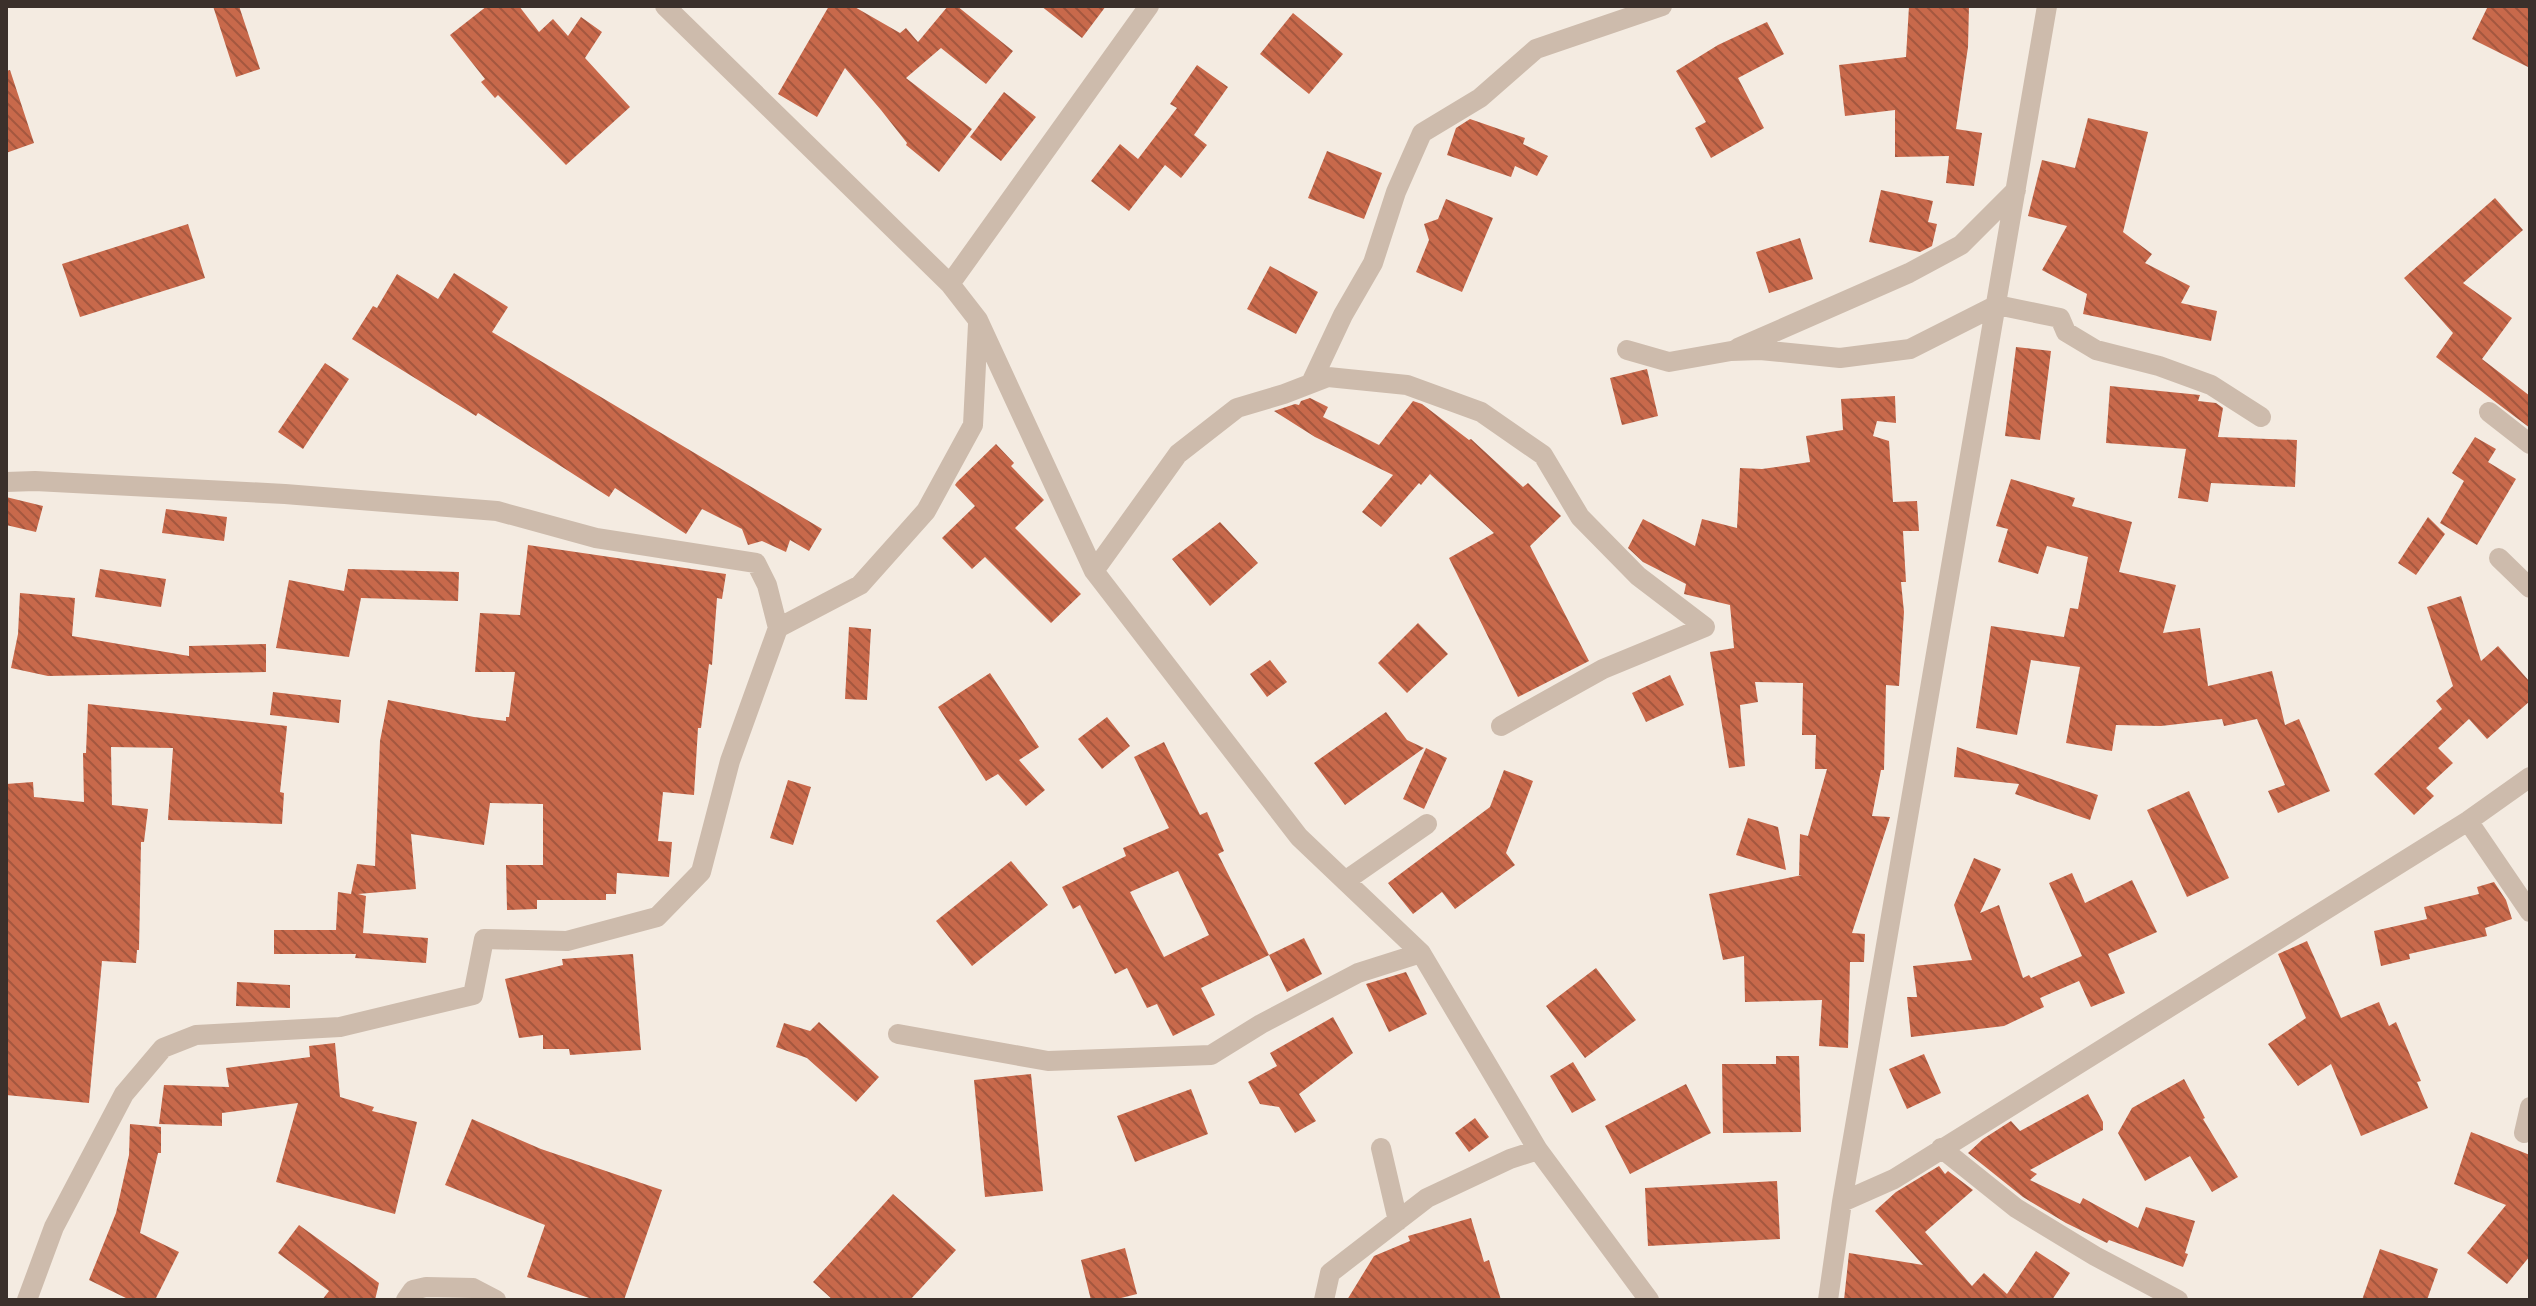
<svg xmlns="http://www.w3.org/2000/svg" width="2536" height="1306" viewBox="0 0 2536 1306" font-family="Helvetica,sans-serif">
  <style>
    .building { fill: url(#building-back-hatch); fill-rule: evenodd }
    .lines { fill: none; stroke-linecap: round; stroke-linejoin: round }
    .minor { stroke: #cdbbac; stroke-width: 20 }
  </style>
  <defs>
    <pattern id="building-back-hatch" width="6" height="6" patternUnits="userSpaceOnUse" patternTransform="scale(2)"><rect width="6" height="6" fill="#c8694b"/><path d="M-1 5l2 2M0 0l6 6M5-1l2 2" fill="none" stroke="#a4573f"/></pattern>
  </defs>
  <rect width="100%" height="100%" fill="#f4ebe1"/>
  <path class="building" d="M213 6H239L260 69 236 77Z
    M487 6H519L539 32 553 19 568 36 581 17 602 32 585 58 630 107 566 165 498 95 495 98 481 82 485 79 450 35Z
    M829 6H853L900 33 906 28 918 42 948 6H957L1013 51 986 84 941 48 906 78 972 129 939 172 906 145 907 143 881 110 845 68 817 117 778 94Z
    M1041 6H1106L1082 38Z
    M1909 6H1969L1968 47 1956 129 1982 133 1974 186 1946 183 1949 156 1895 157V110L1845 116 1839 65 1906 57Z
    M2488 6H2530V68L2472 39Z
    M1293 13 1343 54 1309 94 1260 54Z
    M1767 22 1784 54 1738 78 1764 128 1711 158 1695 128 1706 122 1676 71 1718 45Z
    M1197 65 1228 87 1194 135 1207 145 1181 178 1165 165 1129 211 1091 181 1120 144 1138 159 1177 108 1170 104Z
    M10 70 34 143 6 153V71Z
    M1004 92 1036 117 1001 161 970 137Z
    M2088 118 2148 132 2123 232 2152 254 2145 263 2190 286 2181 303 2217 311 2211 341 2083 314 2087 294 2042 270 2067 226 2028 216 2042 160 2075 168Z
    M1470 119 1525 138 1523 144 1548 156 1537 176 1515 166 1511 177 1447 155 1456 128Z
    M1327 151 1382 173 1364 219 1308 198Z
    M1881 190 1933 201 1928 222 1937 224 1932 246 1920 252 1869 242Z
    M2495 198 2523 230 2463 283 2512 318 2482 359 2530 396V428L2436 357 2453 333 2404 278Z
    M1446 199 1493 218 1462 292 1416 272 1429 240 1424 224 1438 219Z
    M188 224 205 278 80 317 62 264Z
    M1800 238 1813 279 1769 293 1756 252Z
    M1270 266 1318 292 1296 334 1247 309Z
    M454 273 508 307 492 332 822 529 809 551 790 540 786 552 762 541 748 545 742 529 702 509 686 534 615 488 609 497 478 413 476 416 352 339 373 306 377 308 397 274 438 299Z
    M2016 347 2051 351 2040 440 2005 436Z
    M325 363 349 379 303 449 278 432Z
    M1647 369 1658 416 1622 425 1610 378Z
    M2110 386 2200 395 2198 401 2216 403 2223 408 2218 437 2297 440 2295 487 2211 483 2208 502 2178 498 2186 449 2106 443Z
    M1895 396 1896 423 1877 421 1873 436 1889 441 1893 502 1917 501 1919 531H1903L1906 582H1901L1904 612 1899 686 1886 685 1884 770H1881L1872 816 1890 817 1852 933 1865 934 1864 962H1850L1848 1048 1819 1046 1822 1000 1745 1002 1744 956 1723 960 1709 894 1802 875H1799L1800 834 1808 836 1827 769H1815L1816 735H1802L1803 683 1755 682 1758 702 1740 705 1745 766 1729 768 1710 652 1734 648 1730 605 1684 594 1686 584 1643 562 1628 548 1643 519 1695 546 1702 519 1737 528 1740 468 1762 469 1810 462 1806 436 1843 430 1841 399Z
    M1310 398 1328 407 1323 417 1379 445 1413 401 1422 404 1469 440 1471 439 1523 487 1528 483 1561 516 1530 546 1589 661 1518 697 1449 558 1494 533 1430 474 1421 485 1419 483 1381 527 1362 512 1393 475 1315 437 1274 411 1295 404 1299 405 1301 401Z
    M2475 437 2496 449 2488 462 2516 479 2477 545 2440 523 2464 481 2452 473Z
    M996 444 1014 463 1011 466 1044 500 1015 528 1081 594 1051 623 985 557 972 569 942 538 975 506 955 485 957 482Z
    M2011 479 2075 498 2072 506 2132 522 2119 572 2176 585 2163 633 2200 628 2208 686 2272 671 2285 725 2299 719 2330 791 2278 813 2268 791 2285 785 2257 719 2224 726 2222 719 2161 726 2116 725 2112 751 2066 743 2080 667 2031 660 2017 735 1976 728 1991 626 2064 637 2070 608 2078 609 2088 557 2047 546 2038 574 1998 562 2008 529 1996 526Z
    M6 497 43 506 36 532 6 525Z
    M166 509 227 517 224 541 162 533Z
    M2428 517 2445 534 2416 575 2398 563Z
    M1220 522 1258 563 1210 606 1172 559Z
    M528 545 726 574 722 599 717 598 712 665 709 664 701 728H698L694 795 663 792 658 841 672 842 669 877 617 873 616 894H606V900H537V909L507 910 506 865H543V804L490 803 484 845 411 834 416 889 358 894 366 896 363 933 428 938 426 963 355 958 356 954H274V930H336L338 892 351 894 357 864 375 866 380 741 388 700 474 717 506 721V717H509L515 672H475L480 613 520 615Z
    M100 569 166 579 161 607 95 597Z
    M348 569 459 572 458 601 361 598 349 657 276 648 289 580 344 591Z
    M20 593 75 598 72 636 189 656V646L266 644V672L48 676 11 668 18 634Z
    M2461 596 2481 661 2498 646 2530 682V701L2487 739 2469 719 2438 748 2453 763 2426 788 2434 796 2414 815 2374 774 2442 709 2436 701 2453 686 2427 607Z
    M1418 623 1448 654 1407 693 1378 663Z
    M849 627 871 629 867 700 845 699Z
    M1270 660 1287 682 1267 697 1250 674Z
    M990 673 1039 747 1019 760 1045 790 1026 806 998 774 986 781 938 707Z
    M1670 675 1684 705 1646 722 1632 693Z
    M273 692 341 700 339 723 270 715Z
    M88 704 287 726 280 792 284 793 282 824 168 820 173 748 111 747 112 805 148 809 144 842H141L139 950H137L136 963 102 961 89 1103 6 1095V784L33 782 34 797 84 802 83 753H86Z
    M1386 712 1407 740 1424 748 1345 805 1314 763Z
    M1107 717 1130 746 1102 769 1078 739Z
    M1164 742 1200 815 1207 812 1224 851 1218 854 1269 955 1201 988 1215 1015 1173 1036 1157 1004 1147 1008 1127 968 1115 974 1080 905 1073 909 1062 887 1126 856 1123 848 1169 828 1134 757ZM1178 871 1209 935 1164 957 1130 892Z
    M1957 747 2098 795 2090 820 2015 794 2019 784 1954 777Z
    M1426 748 1447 758 1424 809 1403 799Z
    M1504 770 1533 781 1506 853 1515 865 1455 909 1442 892 1413 914 1388 883 1490 807Z
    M788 780 811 787 793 845 770 838Z
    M2189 791 2229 878 2187 897 2147 810Z
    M1748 818 1778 827 1786 870 1736 855Z
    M1974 858 2001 869 1980 913 1999 905 2023 978 2029 975 2031 978 2082 956 2049 883 2072 873 2085 903 2132 880 2157 932 2108 954 2125 993 2091 1007 2079 981 2040 998 2044 1007 2004 1026 1911 1037 1907 997H1917L1913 966 1972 960 1954 905Z
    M1011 861 1048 905 972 966 936 921Z
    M2494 882 2506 900 2512 919 2485 928 2487 936 2409 954 2410 959 2381 966 2374 931 2427 919 2424 907 2479 894 2477 887Z
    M1304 938 1322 974 1287 992 1269 955Z
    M2307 941 2341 1018 2379 1002 2389 1026 2396 1022 2421 1081 2417 1082 2428 1108 2361 1136 2331 1064 2298 1086 2268 1044 2306 1018 2278 954Z
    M633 954 641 1050 570 1055 569 1049H543V1035L519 1038 505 979 563 965 562 959Z
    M1596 968 1636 1020 1585 1058 1546 1006Z
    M1406 972 1427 1014 1389 1032 1366 984Z
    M237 982 290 985V1008L236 1006Z
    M1333 1017 1353 1053 1299 1094 1316 1121 1295 1133 1279 1107 1260 1104 1248 1082 1277 1066 1270 1053Z
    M819 1022 879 1077 856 1102 807 1058 776 1047 784 1023 810 1031Z
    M335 1043 340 1097 374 1107 372 1111 417 1122 395 1214 276 1182 298 1103 222 1113V1126L159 1124 164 1085 229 1087 226 1068 310 1057 309 1046Z
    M1924 1054 1941 1093 1907 1109 1889 1069Z
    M1776 1056H1799L1801 1132 1723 1133 1722 1064H1776Z
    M1573 1062 1596 1100 1572 1113 1550 1076Z
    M1031 1074 1043 1191 985 1197 974 1080Z
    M2184 1079 2205 1118 2203 1119 2238 1177 2212 1192 2190 1156 2145 1181 2118 1133 2132 1108Z
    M1686 1084 1711 1133 1630 1174 1605 1126Z
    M1191 1089 1208 1134 1135 1162 1117 1116Z
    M2088 1094 2103 1122V1130L2030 1170 2037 1174 2030 1180 2080 1204 2083 1198 2138 1228 2146 1207 2195 1221 2185 1253 2188 1254 2183 1267 2109 1240 2107 1243 2066 1223 2023 1197 1968 1153 1983 1139 2011 1121 2020 1131Z
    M1475 1118 1489 1137 1469 1152 1455 1133Z
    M472 1119 541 1149 662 1190 624 1300H595L527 1277 545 1225 445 1185Z
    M130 1124 161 1127V1153H158L140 1233 179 1252 155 1300H130L89 1280 116 1213 129 1155Z
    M2471 1132 2530 1155V1256L2507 1284 2467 1253 2506 1205 2454 1184Z
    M1939 1166 1945 1174 1948 1171 1973 1190 1925 1232 1972 1286 1984 1273 2007 1294 2036 1251 2070 1273 2052 1300H1844L1849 1253 1923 1265 1875 1211 1896 1192Z
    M1777 1181 1780 1239 1648 1246 1645 1188Z
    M893 1194 956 1250 910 1300H833L813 1282Z
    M1471 1218 1484 1262 1489 1260 1501 1300H1347L1374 1256 1410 1241 1408 1236Z
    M299 1225 379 1283 375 1300H322L329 1291 278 1253Z
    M1125 1248 1137 1294 1113 1300H1091L1081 1260Z
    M2380 1249 2438 1269 2427 1300H2362Z"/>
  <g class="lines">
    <path class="minor" d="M665 6 950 284 978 320 1094 571 1299 837 1421 953 1538 1150 1649 1300
      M950 284 1149 6
      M1738 348 1909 273 1961 245 2016 190
      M1627 350 1669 362 1731 351 1760 350 1840 358 1910 349 1997 305 2060 318 2066 332 2096 350 2159 366 2211 385 2261 417
      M1311 383 1343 315 1373 263 1396 192 1422 133 1480 98 1536 49 1662 6
      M2489 412 2530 444
      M6 482 35 481 285 494 497 511 596 538 756 563 767 585 778 628 730 761 701 872 657 917 567 941 484 939 473 995 340 1027 196 1035 163 1048 124 1094 54 1227 27 1300
      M2499 558 2530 588
      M1094 571 1178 454 1237 408 1284 394 1328 377 1407 385 1481 412 1543 455 1580 517 1638 576 1705 627 1603 669 1501 726
      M778 628 860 585 926 511 973 425 978 324
      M2468 821 2530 912
      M1345 881 1427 824
      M898 1034 1048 1061 1211 1055 1261 1024 1358 973 1421 953
      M2524 1133 2530 1107
      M1381 1148 1398 1221
      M1941 1148 2016 1208 2095 1256 2178 1300
      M1842 1202 1894 1179 2468 821 2530 777
      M406 1300 413 1290 426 1287 473 1288 496 1300
      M1324 1300 1330 1273 1427 1198 1510 1159 1538 1150
      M1828 1300 1842 1202 2047 6"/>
  </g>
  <rect width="2536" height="1306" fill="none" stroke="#3b302b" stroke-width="16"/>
</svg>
